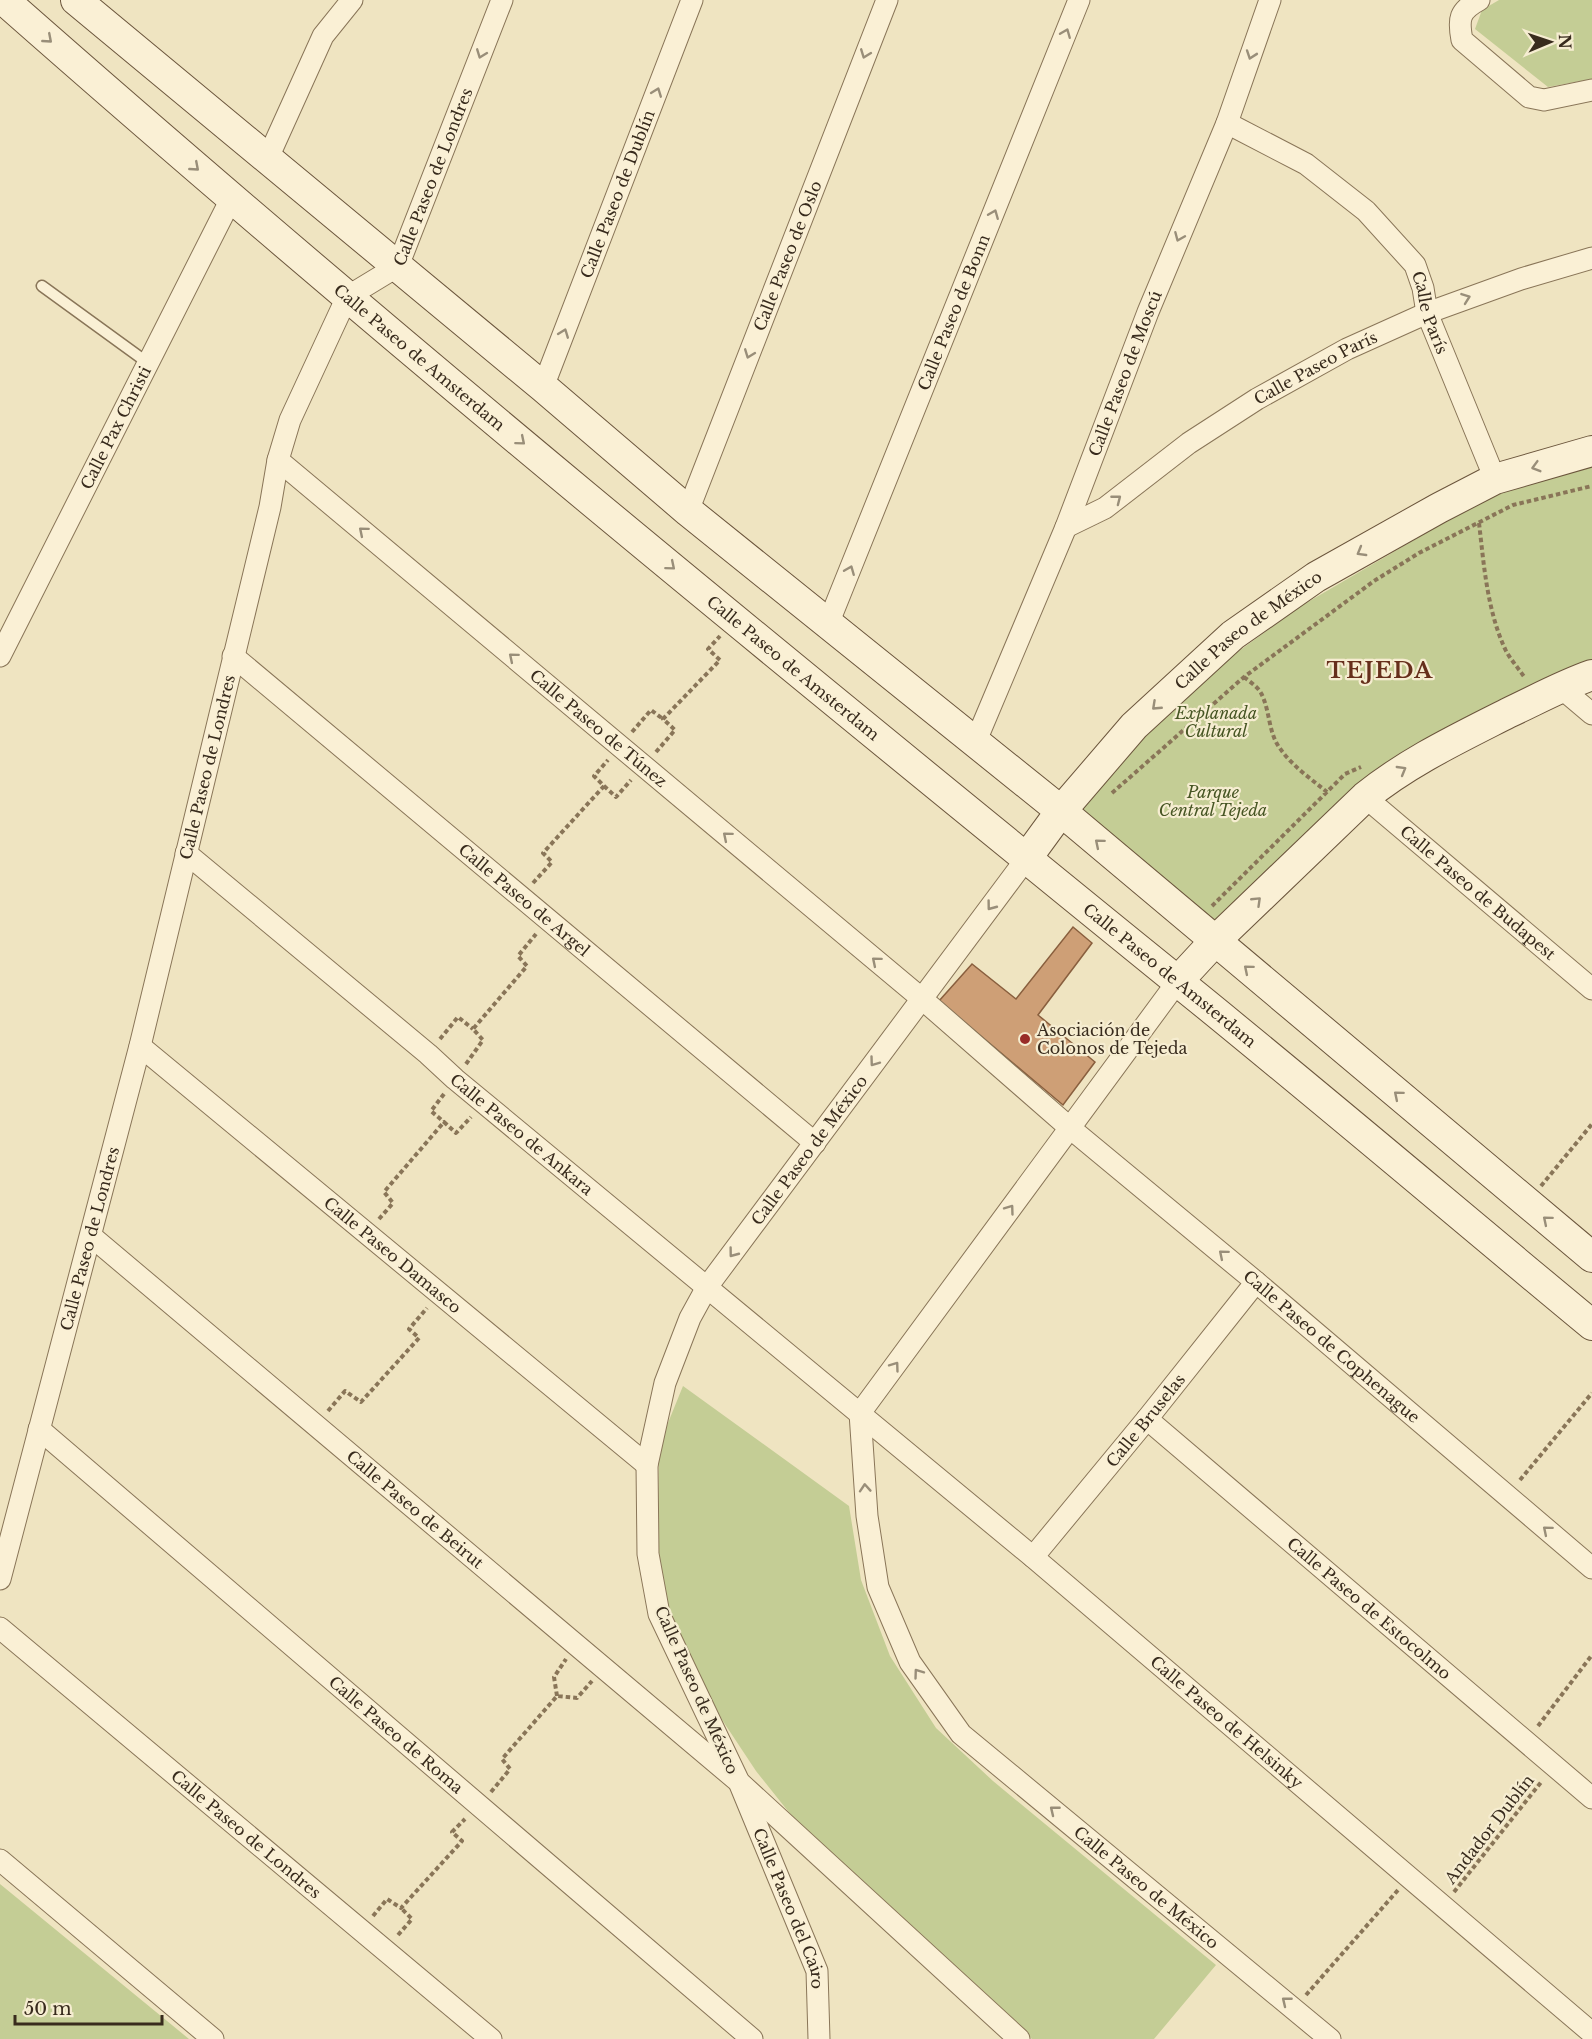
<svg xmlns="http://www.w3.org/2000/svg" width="1592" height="2039" viewBox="0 0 1592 2039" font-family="'Libre Baskerville',serif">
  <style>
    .green { fill: #c4cd95 }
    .building { fill: #ce9f76; stroke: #895f3e; stroke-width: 1.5 }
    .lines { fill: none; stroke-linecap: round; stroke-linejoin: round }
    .lane-casing { stroke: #897558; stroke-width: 13 }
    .street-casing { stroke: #897558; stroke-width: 23 }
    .secondary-casing { stroke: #6b553c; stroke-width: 32 }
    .path { stroke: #897558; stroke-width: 4; stroke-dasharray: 4.5 3; stroke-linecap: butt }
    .lane { stroke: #faf0d5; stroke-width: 10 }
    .street { stroke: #faf0d5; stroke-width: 21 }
    .secondary { stroke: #faf0d5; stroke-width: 30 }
    .oneway { stroke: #998e79 }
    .poi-dot { fill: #992c27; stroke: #f6edd1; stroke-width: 2 }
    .labels { text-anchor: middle; stroke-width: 4.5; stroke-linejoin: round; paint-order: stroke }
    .street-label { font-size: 16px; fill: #382b1d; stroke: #f6edd1 }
    .park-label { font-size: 16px; font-style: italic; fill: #465523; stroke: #f6edd1 }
    .poi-label { font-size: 16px; fill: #382b1d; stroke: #f6edd1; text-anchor: start }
    .district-label { font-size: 22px; font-weight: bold; letter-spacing: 1.5px; fill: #662f1b; stroke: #f6edd1 }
  </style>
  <rect width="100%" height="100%" fill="#efe4c1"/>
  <path class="green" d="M1499 0H1592V79L1548 87 1475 29 1482 10Z
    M1592 459V664L1364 783 1219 930 1073 808 1111 767 1232 656 1301 606 1469 508 1549 472Z
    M683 1386 849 1506 861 1580 890 1656 936 1728 993 1781 1216 1965 1154 2039H1032L926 1946 807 1835 756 1771 703 1691 662 1592 658 1539 659 1445Z
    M0 1884 189 2039H0Z"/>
  <path class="building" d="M1073 927 1092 943 1038 1015 1095 1062 1063 1105 939 1001 972 964 1016 999Z"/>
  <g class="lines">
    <g class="lane-casing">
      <path id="lane" d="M42 286 148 363"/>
    </g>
    <g class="street-casing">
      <g id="street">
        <path d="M1479 0C1459 11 1458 19 1462 40L1529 97 1544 100 1592 90"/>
        <path id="s1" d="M1227 123 1306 164 1366 211 1415 265 1423 288 1427 313 1495 479"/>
        <path d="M267 160 323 36 352 0"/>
        <path id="s2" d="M543 387 692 0"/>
        <path id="s3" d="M278 460 921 998 1070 1128 1256 1282 1592 1568"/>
        <path id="s4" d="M688 511 887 0"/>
        <path id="s5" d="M1066 527 1105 508 1189 443 1257 399 1347 349 1427 313 1521 279 1592 258"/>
        <path id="s6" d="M828 624 1079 0"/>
        <path id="s7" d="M0 656 231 199"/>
        <path id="s8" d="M233 656 815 1143"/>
        <path d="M1560 687 1592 714"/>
        <path id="s9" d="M975 743 1066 527 1148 312 1227 123 1270 0"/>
        <path id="s10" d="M1365 797 1592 989"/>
        <path id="s11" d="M186 853 428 1054 455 1079 1033 1557 1592 2033"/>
        <path id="s12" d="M1178 981 860 1413 867 1516 878 1587 910 1662 961 1734 1330 2039"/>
        <path id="s13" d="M140 1046 647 1465"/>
        <path id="s14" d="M91 1236 739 1782 817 1971 819 2039"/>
        <path id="s15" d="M1147 1419 1592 1798"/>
        <path id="s16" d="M39 1429 752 2039"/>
        <path id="s17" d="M1033 1557 1147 1419 1256 1282"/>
        <path id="s18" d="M0 1579 140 1046 270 507 278 460 290 420 347 297 398 266 502 0"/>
        <path id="s19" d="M0 1628 491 2039"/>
        <path d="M0 1860 213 2039"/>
        <path id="s20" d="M1019 2039 739 1782 659 1614 648 1554 647 1465 665 1383 690 1318 707 1287 1026 859"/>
      </g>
    </g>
    <g class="secondary-casing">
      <g id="secondary">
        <path id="s21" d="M4 0C386 337 781 659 1176 980 1316 1093 1453 1210 1592 1325"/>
        <path d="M76 0 543 387 688 511 1061 811 1592 1257"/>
        <path id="s22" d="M1026 859 1061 811 1134 726 1233 635 1316 577 1439 508 1495 479 1592 451"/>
        <path d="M1178 981 1215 941 1365 797C1408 762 1459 738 1508 713 1536 700 1563 685 1592 675"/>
      </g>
    </g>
    <path class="path" d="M1479 523C1484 565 1487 611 1506 651 1511 660 1519 669 1525 678
      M1244 677C1249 681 1258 687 1261 693 1270 710 1268 731 1279 747 1291 765 1311 779 1327 792
      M632 732 651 710 663 719
      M656 752 675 730 663 719 720 660 708 649 720 636
      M604 786 616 797 631 780
      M1112 793 1244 677 1374 581 1419 553 1513 505 1592 486
      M533 883 552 862 543 853 604 786 594 776 608 760
      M1212 906 1345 774 1361 767
      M440 1039 458 1017 473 1029
      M466 1064 483 1040 473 1029 527 966 518 956 536 934
      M444 1094 431 1111 444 1122
      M1541 1186 1592 1124
      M379 1219 393 1203 384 1192 444 1122 456 1133 471 1117
      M328 1411 345 1391 361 1402 419 1338 409 1329 427 1308
      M1520 1480 1592 1393
      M557 1696 554 1677 566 1659
      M1538 1726 1592 1655
      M491 1792 510 1769 502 1759 557 1696 577 1698 592 1681
      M1454 1892 1542 1781
      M373 1916 387 1899 401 1908 462 1841 452 1832 465 1819
      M398 1935 412 1919 401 1908
      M1306 1995 1398 1890"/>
    <use href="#lane" class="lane"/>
    <use href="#street" class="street"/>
    <use href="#secondary" class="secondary"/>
  </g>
  <defs><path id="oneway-chevron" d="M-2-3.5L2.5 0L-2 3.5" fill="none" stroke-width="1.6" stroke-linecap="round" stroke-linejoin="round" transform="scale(1.5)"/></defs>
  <g class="oneway">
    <use href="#oneway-chevron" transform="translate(1066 33) rotate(-68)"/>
    <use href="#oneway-chevron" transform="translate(48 39) rotate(41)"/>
    <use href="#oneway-chevron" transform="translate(481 54) rotate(111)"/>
    <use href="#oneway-chevron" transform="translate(865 54) rotate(111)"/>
    <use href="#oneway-chevron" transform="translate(1251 55) rotate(109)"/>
    <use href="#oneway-chevron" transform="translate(657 92) rotate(-69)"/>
    <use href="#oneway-chevron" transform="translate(195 167) rotate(41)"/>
    <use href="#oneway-chevron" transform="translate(994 214) rotate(-68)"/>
    <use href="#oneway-chevron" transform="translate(1179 237) rotate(113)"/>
    <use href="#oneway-chevron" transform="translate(1466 298) rotate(-20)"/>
    <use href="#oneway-chevron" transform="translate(564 333) rotate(-69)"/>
    <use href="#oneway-chevron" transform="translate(749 354) rotate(111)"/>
    <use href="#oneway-chevron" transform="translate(521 441) rotate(40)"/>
    <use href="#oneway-chevron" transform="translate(1536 467) rotate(164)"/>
    <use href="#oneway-chevron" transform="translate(1117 499) rotate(-38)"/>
    <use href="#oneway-chevron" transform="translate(363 531) rotate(-140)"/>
    <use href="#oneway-chevron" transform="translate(1361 552) rotate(150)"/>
    <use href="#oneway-chevron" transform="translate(671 566) rotate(40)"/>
    <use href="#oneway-chevron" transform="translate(850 570) rotate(-68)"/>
    <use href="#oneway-chevron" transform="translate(513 657) rotate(-140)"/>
    <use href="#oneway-chevron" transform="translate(1156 706) rotate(137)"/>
    <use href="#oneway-chevron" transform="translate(1402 770) rotate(-30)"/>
    <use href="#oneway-chevron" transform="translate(727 836) rotate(-140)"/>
    <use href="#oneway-chevron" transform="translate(1099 843) rotate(-140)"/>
    <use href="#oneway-chevron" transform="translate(1257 901) rotate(-44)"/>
    <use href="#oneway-chevron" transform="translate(991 906) rotate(127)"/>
    <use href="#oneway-chevron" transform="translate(876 961) rotate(-140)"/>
    <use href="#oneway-chevron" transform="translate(1248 969) rotate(-140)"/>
    <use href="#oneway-chevron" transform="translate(874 1062) rotate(126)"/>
    <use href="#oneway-chevron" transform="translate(1398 1095) rotate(-140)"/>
    <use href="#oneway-chevron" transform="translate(1010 1209) rotate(-54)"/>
    <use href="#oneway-chevron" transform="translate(1547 1220) rotate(-140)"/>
    <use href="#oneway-chevron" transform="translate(733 1253) rotate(127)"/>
    <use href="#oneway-chevron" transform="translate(1223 1254) rotate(-140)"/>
    <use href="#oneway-chevron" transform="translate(895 1366) rotate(-54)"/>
    <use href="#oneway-chevron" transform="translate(865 1488) rotate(-94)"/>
    <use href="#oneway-chevron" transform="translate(1547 1530) rotate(-140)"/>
    <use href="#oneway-chevron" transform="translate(918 1673) rotate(-126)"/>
    <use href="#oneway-chevron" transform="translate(1054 1810) rotate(-141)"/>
    <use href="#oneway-chevron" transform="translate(1286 2001) rotate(-141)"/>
  </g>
  <circle class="poi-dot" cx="1025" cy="1039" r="6"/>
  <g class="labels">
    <g class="street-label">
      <text dy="6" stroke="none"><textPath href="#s18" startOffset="1486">Calle Paseo de Londres</textPath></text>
      <text dy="6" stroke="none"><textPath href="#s2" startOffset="207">Calle Paseo de Dublín</textPath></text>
      <text dy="6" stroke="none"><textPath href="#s4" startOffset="274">Calle Paseo de Oslo</textPath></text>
      <text dy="6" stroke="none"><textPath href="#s6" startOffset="336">Calle Paseo de Bonn</textPath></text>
      <text dy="6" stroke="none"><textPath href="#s1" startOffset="288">Calle París</textPath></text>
      <text dy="6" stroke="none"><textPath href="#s21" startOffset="548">Calle Paseo de Amsterdam</textPath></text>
      <text dy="6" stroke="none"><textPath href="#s5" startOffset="297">Calle Paseo París</textPath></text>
      <text dy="6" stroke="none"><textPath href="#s9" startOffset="399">Calle Paseo de Moscú</textPath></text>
      <text dy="6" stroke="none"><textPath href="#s7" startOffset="256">Calle Pax Christi</textPath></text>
      <text dy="6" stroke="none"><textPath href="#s22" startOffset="321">Calle Paseo de México</textPath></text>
      <text dy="6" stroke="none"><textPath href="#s21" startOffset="1034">Calle Paseo de Amsterdam</textPath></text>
      <text dy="6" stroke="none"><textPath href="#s3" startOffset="418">Calle Paseo de Túnez</textPath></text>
      <text dy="6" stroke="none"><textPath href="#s18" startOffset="838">Calle Paseo de Londres</textPath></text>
      <text dy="6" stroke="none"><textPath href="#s10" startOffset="148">Calle Paseo de Budapest</textPath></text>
      <text dy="6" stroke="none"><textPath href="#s8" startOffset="380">Calle Paseo de Argel</textPath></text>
      <text dy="6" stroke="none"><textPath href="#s21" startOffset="1520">Calle Paseo de Amsterdam</textPath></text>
      <text dy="6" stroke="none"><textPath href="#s11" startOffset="438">Calle Paseo de Ankara</textPath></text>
      <text dy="6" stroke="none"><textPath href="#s20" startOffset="1076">Calle Paseo de México</textPath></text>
      <text dy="6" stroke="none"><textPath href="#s18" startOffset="352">Calle Paseo de Londres</textPath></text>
      <text dy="6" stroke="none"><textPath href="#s13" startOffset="328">Calle Paseo Damasco</textPath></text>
      <text dy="6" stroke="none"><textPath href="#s3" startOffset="1377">Calle Paseo de Cophenague</textPath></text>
      <text dy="6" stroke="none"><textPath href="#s17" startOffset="177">Calle Bruselas</textPath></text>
      <text dy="6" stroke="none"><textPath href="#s14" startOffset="424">Calle Paseo de Beirut</textPath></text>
      <text dy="6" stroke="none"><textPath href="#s15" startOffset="292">Calle Paseo de Estocolmo</textPath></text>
      <text transform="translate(697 1690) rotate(66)" y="6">Calle Paseo de México</text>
      <text dy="6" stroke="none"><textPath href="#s11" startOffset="1356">Calle Paseo de Helsinky</textPath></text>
      <text dy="6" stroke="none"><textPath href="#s16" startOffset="470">Calle Paseo de Roma</textPath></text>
      <text transform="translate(1489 1829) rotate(-52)" y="6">Andador Dublín</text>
      <text dy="6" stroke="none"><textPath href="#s19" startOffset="321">Calle Paseo de Londres</textPath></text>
      <text dy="6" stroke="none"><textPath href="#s12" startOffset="1122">Calle Paseo de México</textPath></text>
      <text dy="6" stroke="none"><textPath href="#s14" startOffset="984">Calle Paseo del Cairo</textPath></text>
    </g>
    <g class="park-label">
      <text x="1216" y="719">Explanada<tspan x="1216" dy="18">Cultural</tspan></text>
      <text x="1213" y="798">Parque<tspan x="1213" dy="18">Central Tejeda</tspan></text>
    </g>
    <g class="poi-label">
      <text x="1037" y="1036">Asociación de<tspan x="1037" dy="18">Colonos de Tejeda</tspan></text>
    </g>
    <g class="district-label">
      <text x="1380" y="678">TEJEDA</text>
    </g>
  </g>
  <g transform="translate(1550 42) rotate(88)" stroke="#f6edd1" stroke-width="4.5" paint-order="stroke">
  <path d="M0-4.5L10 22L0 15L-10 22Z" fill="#382b1d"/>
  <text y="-9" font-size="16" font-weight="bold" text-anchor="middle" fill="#382b1d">N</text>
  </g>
  <path d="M15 2015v9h147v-9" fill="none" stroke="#382b1d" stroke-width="3"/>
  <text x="24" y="2015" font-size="18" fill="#382b1d" stroke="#f6edd1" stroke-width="4.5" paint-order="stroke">50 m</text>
</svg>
